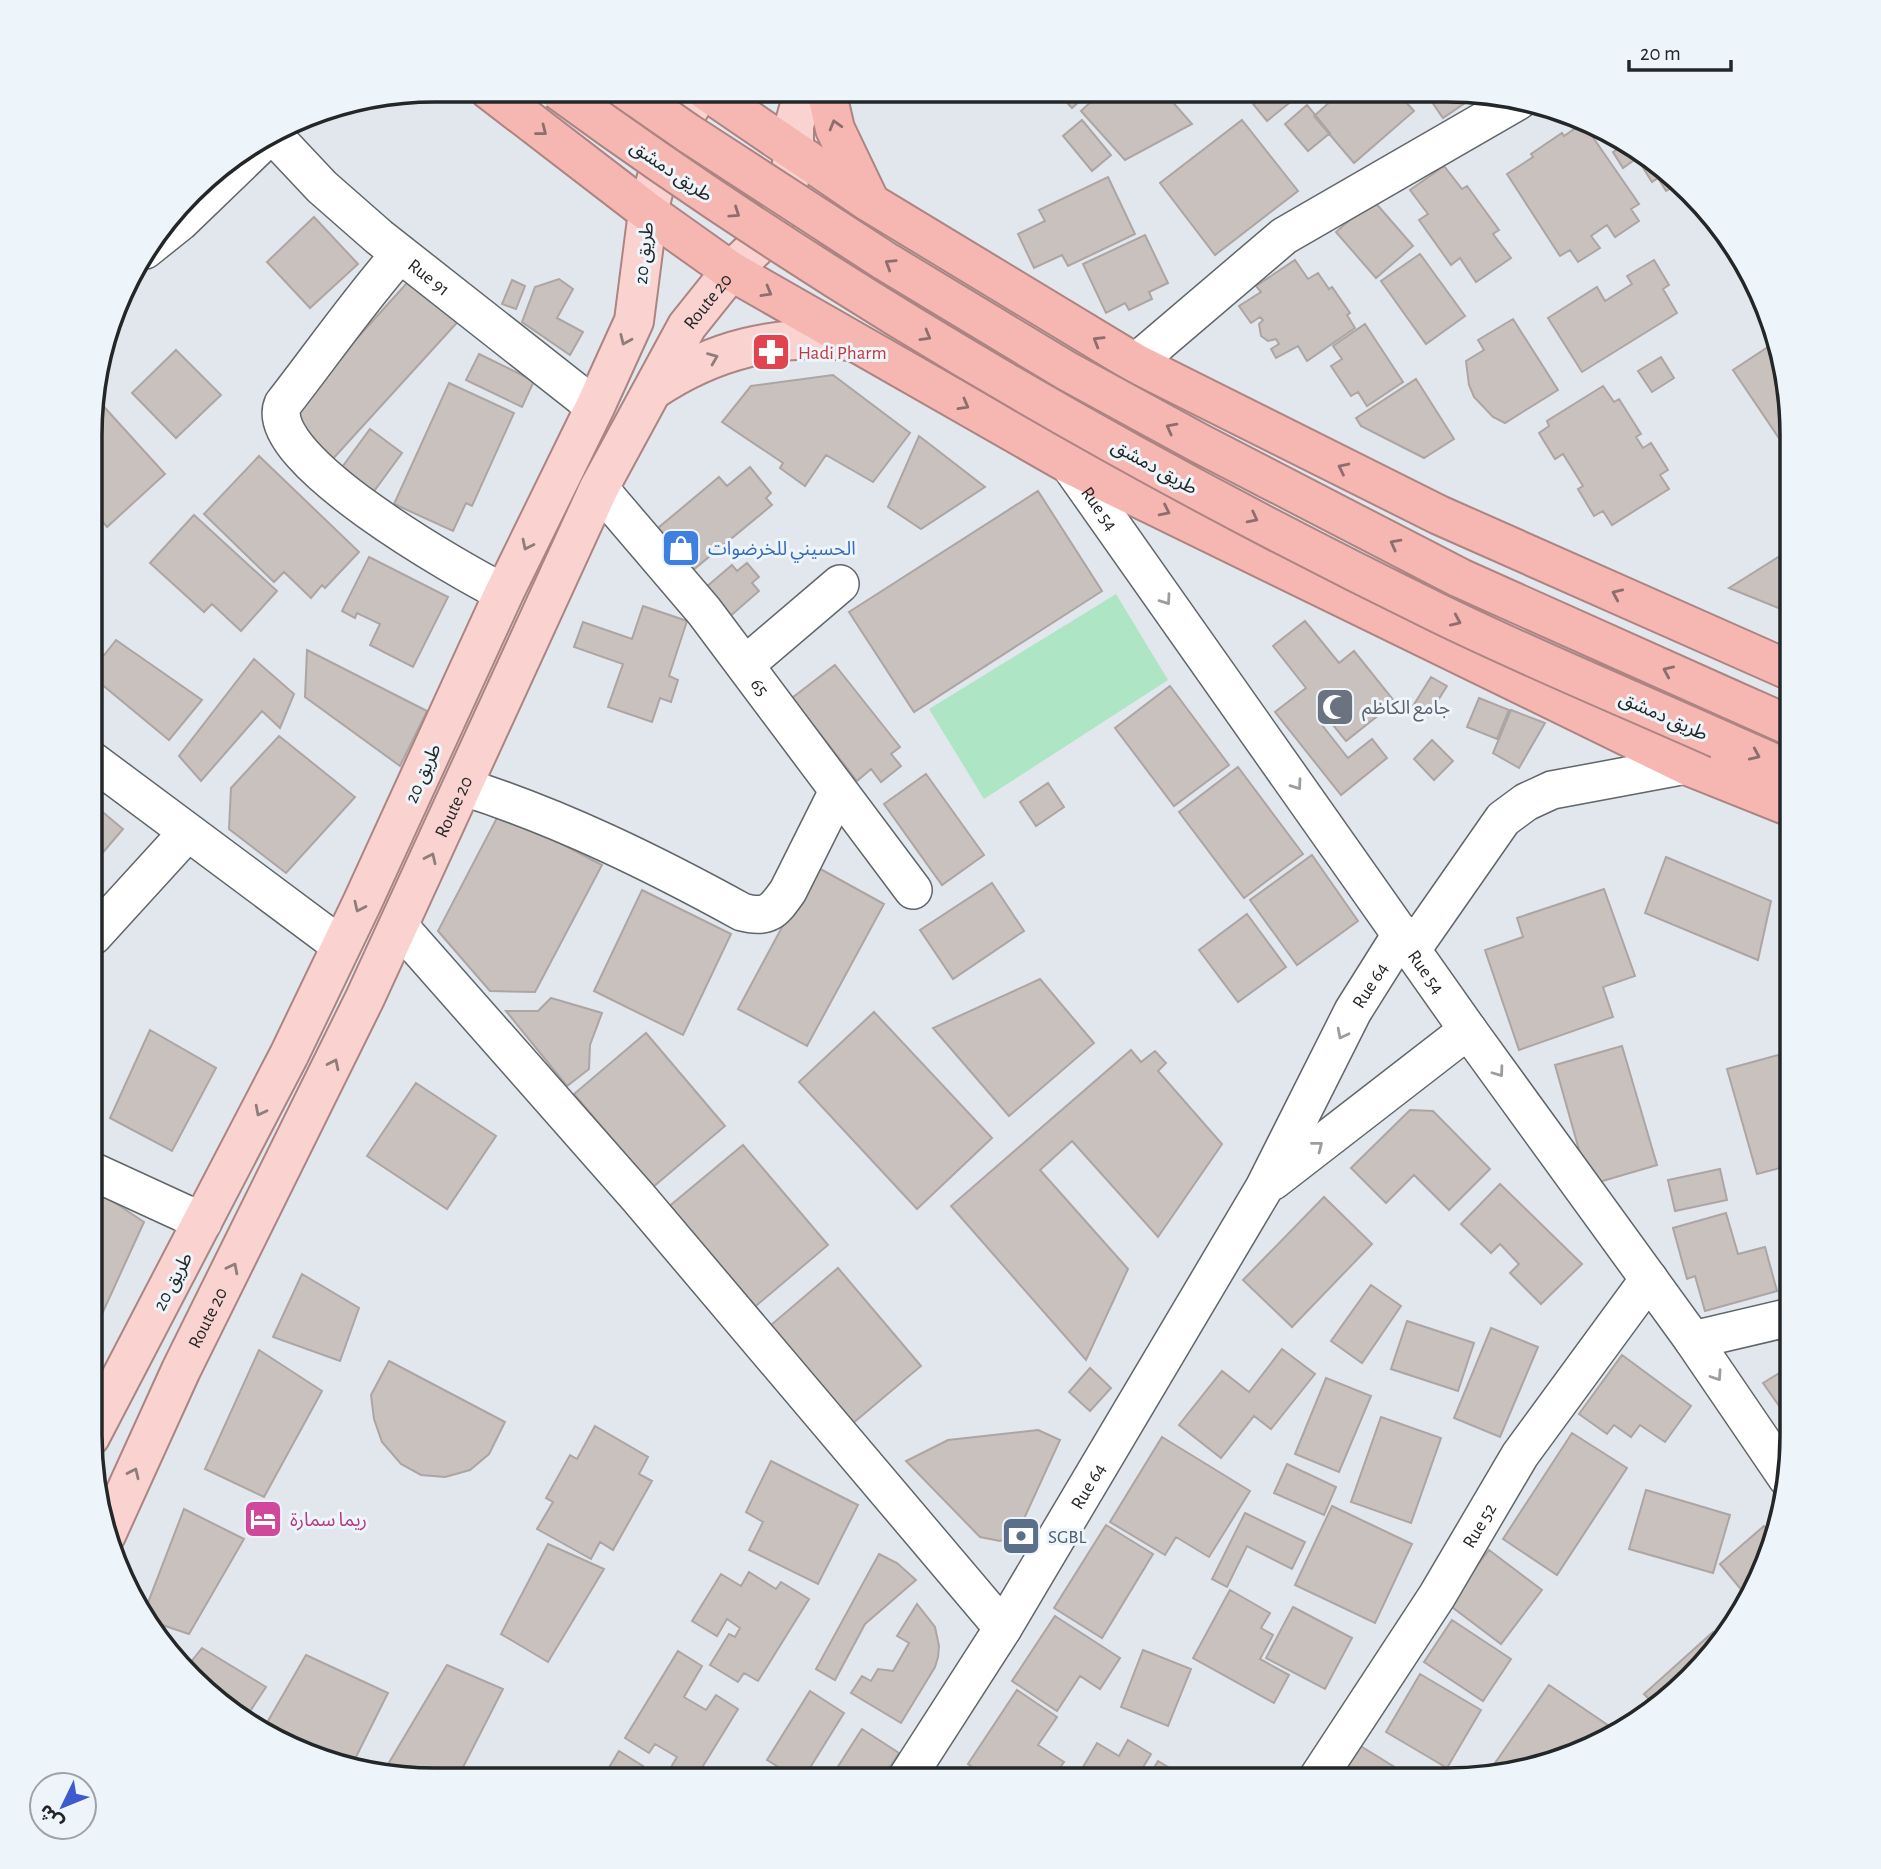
<svg xmlns="http://www.w3.org/2000/svg" width="1881" height="1869" viewBox="0 0 1881 1869" font-family="'Alegreya Sans','Noto Sans Arabic',sans-serif">
  <style>
    .green { fill: #aee5c5 }
    .building { fill: #c9c1be; stroke: #ada5a3; stroke-width: 2 }
    .lines { fill: none; stroke-linecap: round; stroke-linejoin: round }
    .minor-casing { stroke: #60666a; stroke-width: 40 }
    .major-casing { stroke: #ac8482; stroke-width: 42 }
    .highway-casing { stroke: #ac8482; stroke-width: 42 }
    .minor { stroke: #fff; stroke-width: 37 }
    .major { stroke: #fad3d1; stroke-width: 38 }
    .highway { stroke: #f6b6b2; stroke-width: 38 }
    .highway-bridge-casing { stroke: #ac8482; stroke-width: 42; stroke-linecap: butt }
    .highway-bridge { stroke: #f6b6b2; stroke-width: 38 }
    .oneway { stroke: #8d6e6d }
    .oneway2 { stroke: #8f7d7c }
    .oneway3 { stroke: #9c9e9e }
    .labels { text-anchor: middle; stroke-width: 6; stroke-linejoin: round; paint-order: stroke }
    .street-label { font-size: 19px; fill: #242728; stroke: #eef5fa }
    .health-label { font-size: 19px; fill: #be3a42; stroke: #eef5fa; text-anchor: start }
    .shop-label { font-size: 19px; fill: #366cbe; stroke: #eef5fa; text-anchor: start }
    .worship-label { font-size: 19px; fill: #5b616d; stroke: #eef5fa; text-anchor: start }
    .hotel-label { font-size: 19px; fill: #b23c85; stroke: #eef5fa; text-anchor: start }
    .service-label { font-size: 19px; fill: #4e5e75; stroke: #eef5fa; text-anchor: start }
    .rim { fill: none; stroke: #242728; stroke-width: 3.5 }
  </style>
  <rect width="100%" height="100%" fill="#e1e7ec"/>
  <path class="green" d="M1116 594 1168 680 984 799 929 709Z"/>
  <path class="building" d="M1056 91H1091L1072 108Z
    M1102 91H1163L1192 124 1125 160 1081 111Z
    M1235 91H1249L1241 99Z
    M1269 92H1288L1294 99 1267 121 1253 104Z
    M1341 92H1397L1414 111 1354 163 1314 116Z
    M1425 92H1481L1443 118Z
    M1307 105 1330 133 1308 151 1285 124Z
    M1082 120 1111 155 1092 171 1063 136Z
    M1242 120 1298 191 1215 255 1160 183Z
    M1583 123 1639 204 1631 209 1639 221 1615 237 1607 225 1591 236 1600 248 1578 262 1570 250 1560 256 1507 174 1533 157 1531 154 1562 133 1564 136Z
    M1603 130 1619 135 1676 185 1666 191 1658 178 1652 182 1637 158 1623 168 1613 152 1616 150Z
    M1444 166 1462 189 1467 186 1499 230 1493 234 1511 258 1476 282 1460 258 1451 265 1419 220 1428 214 1410 190Z
    M1108 177 1135 234 1068 266 1062 255 1034 268 1018 234 1045 221 1039 210Z
    M1373 200 1413 246 1376 278 1336 232Z
    M314 217 358 264 310 308 267 262Z
    M1145 235 1168 283 1149 292 1152 299 1129 310 1125 303 1106 313 1083 264Z
    M1420 254 1465 316 1426 344 1381 281Z
    M1295 260 1308 279 1318 273 1329 289 1332 287 1350 313 1347 315 1355 328 1307 361 1298 346 1276 358 1271 349 1279 344 1276 339 1268 341 1261 336 1259 324 1263 320 1260 317 1251 323 1239 306 1261 292 1256 286Z
    M1654 260 1669 285 1663 289 1677 313 1582 372 1548 318 1597 287 1605 301 1632 284 1627 276Z
    M416 273 463 316 330 462 283 420Z
    M559 279 573 289 557 318 583 332 570 355 522 322 535 287Z
    M512 280 525 286 516 309 502 304Z
    M1513 319 1558 390 1505 423 1493 417 1474 397 1469 385 1466 361 1484 350 1478 340Z
    M1365 324 1403 382 1367 406 1358 392 1351 396 1331 366 1342 359 1333 346Z
    M1777 341 1791 413V456L1733 370Z
    M176 350 221 395 176 438 132 393Z
    M479 354 534 381 522 407 466 380Z
    M1661 357 1674 378 1652 392 1638 371Z
    M833 375 910 433 873 482 826 455 805 486 780 468 783 463 722 422 751 386Z
    M1416 379 1454 439 1424 458 1361 426 1356 418Z
    M449 383 514 413 472 506 466 503 453 531 394 504Z
    M1603 386 1614 402 1619 399 1641 434 1636 437 1643 448 1651 443 1668 470 1660 475 1669 489 1612 525 1603 511 1594 516 1578 489 1583 486 1563 454 1555 459 1539 433 1549 426 1547 421Z
    M96 398 165 474 107 527 95 513Z
    M370 429 402 453 369 498 337 474Z
    M919 436 985 487 921 529 888 507Z
    M259 456 359 552 325 588 322 585 311 598 284 572 274 582 204 514Z
    M750 467 771 493 766 498 772 505 687 575 652 533 719 477 727 486Z
    M1038 491 1102 591 914 712 849 612Z
    M194 515 277 591 241 631 212 604 204 612 150 563Z
    M1791 549V613L1729 588Z
    M369 557 448 597 413 667 370 645 380 624 357 613 355 618 342 611Z
    M747 563 759 577 752 583 759 591 727 619 698 594 732 565 737 571Z
    M643 606 687 621 669 676 678 680 671 702 660 698 652 722 608 707 623 664 574 647 583 622 632 639Z
    M1305 621 1339 663 1354 651 1395 702 1346 741 1325 715 1318 720 1348 758 1372 739 1387 758 1341 795 1275 712 1306 688 1273 646Z
    M116 640 202 700 169 740 94 678V668Z
    M307 650 427 711 400 766 305 697Z
    M254 659 294 694 280 728 262 711 201 781 179 756Z
    M835 665 900 747 891 754 901 766 881 782 871 769 857 781 792 698Z
    M1431 677 1447 686 1428 716 1413 706Z
    M1170 686 1229 765 1174 806 1115 728Z
    M1479 698 1509 710 1497 739 1467 727Z
    M1511 710 1545 723 1519 768 1493 753Z
    M279 736 355 797 286 873 229 829 231 788Z
    M1432 740 1453 761 1434 780 1414 759Z
    M1238 767 1303 854 1244 898 1179 812Z
    M926 774 984 855 942 885 884 804Z
    M1048 783 1064 807 1036 826 1020 802Z
    M93 804 123 829 93 864Z
    M500 812 602 865 535 992 490 991 438 931Z
    M1312 855 1358 921 1297 965 1250 900Z
    M1666 857 1771 901 1758 960 1645 913Z
    M815 866 884 904 807 1046 738 1009Z
    M992 883 1024 931 953 979 920 930Z
    M1604 889 1635 976 1603 987 1613 1017 1519 1050 1485 950 1523 937 1517 918Z
    M642 890 731 934 683 1035 594 991Z
    M1247 914 1286 967 1238 1002 1199 950Z
    M1040 979 1094 1043 1009 1116 933 1028Z
    M551 998 602 1013 590 1045 589 1069 567 1086 506 1011H538Z
    M874 1012 992 1138 917 1209 799 1082Z
    M150 1030 216 1068 172 1151 110 1118Z
    M646 1033 725 1126 653 1187 574 1094Z
    M1622 1046 1657 1165 1589 1185 1555 1065Z
    M1131 1050 1141 1062 1155 1051 1166 1063 1158 1071 1222 1144 1158 1237 1072 1141 1040 1170 1128 1269 1086 1360 951 1206Z
    M1782 1054 1791 1085V1165L1757 1174 1727 1069Z
    M416 1083 496 1136 447 1209 367 1156Z
    M1410 1110 1433 1111 1490 1169 1449 1210 1414 1175 1386 1203 1351 1168Z
    M743 1145 828 1245 751 1310 666 1209Z
    M1720 1169 1727 1200 1675 1211 1668 1180Z
    M1500 1184 1582 1264 1541 1304 1510 1273 1519 1264 1500 1244 1491 1253 1461 1224Z
    M99 1192 144 1222 91 1338V1207Z
    M1324 1197 1372 1244 1292 1327 1243 1280Z
    M1726 1213 1738 1254 1765 1247 1777 1291 1705 1311 1695 1276 1687 1279 1673 1228Z
    M838 1268 921 1366 846 1429 764 1331Z
    M302 1274 359 1308 340 1361 273 1337Z
    M1371 1285 1401 1306 1362 1363 1331 1341Z
    M1407 1321 1474 1343 1458 1391 1391 1369Z
    M1491 1328 1538 1347 1500 1437 1454 1418Z
    M1282 1349 1315 1374 1271 1429 1254 1416 1221 1458 1179 1425 1222 1371 1249 1392Z
    M259 1350 322 1391 264 1497 205 1469Z
    M1622 1355 1691 1406 1665 1442 1640 1425 1631 1437 1614 1425 1607 1434 1579 1414Z
    M389 1361 505 1422 489 1454 470 1470 445 1477 421 1475 401 1464 382 1442 374 1419 371 1395Z
    M1791 1366V1423L1763 1383Z
    M1090 1368 1111 1388 1090 1411 1069 1392Z
    M1326 1378 1371 1396 1339 1472 1295 1454Z
    M1381 1417 1441 1438 1411 1523 1351 1502Z
    M595 1426 648 1457 639 1474 652 1481 613 1550 600 1542 591 1559 537 1529 553 1502 546 1498 570 1455 577 1459Z
    M1038 1430 1060 1440 1017 1534 1000 1541 980 1537 906 1461 948 1440Z
    M1572 1433 1627 1468 1557 1575 1503 1539Z
    M1162 1437 1250 1491 1209 1557 1176 1537 1165 1555 1110 1522Z
    M771 1461 858 1505 818 1584 749 1550 763 1522 746 1512Z
    M1287 1464 1336 1487 1324 1515 1274 1493Z
    M1646 1490 1730 1515 1713 1573 1629 1549Z
    M1332 1506 1412 1544 1375 1623 1295 1585Z
    M184 1509 244 1539 189 1634 147 1620 144 1613Z
    M1245 1513 1305 1542 1292 1569 1247 1546 1227 1587 1212 1579Z
    M1106 1525 1153 1554 1102 1638 1054 1608Z
    M1764 1526 1774 1538 1749 1599 1720 1564Z
    M548 1544 604 1569 548 1662 501 1634Z
    M1489 1550 1542 1590 1501 1644 1448 1604Z
    M879 1554 897 1563 916 1580 865 1624 835 1680 816 1669Z
    M749 1572 776 1589 781 1582 809 1599 758 1681 744 1673 738 1682 710 1665 729 1634 735 1637 740 1628 727 1619 717 1636 692 1621 721 1574 741 1586Z
    M1230 1590 1270 1613 1261 1628 1273 1635 1260 1659 1289 1675 1274 1703 1193 1658Z
    M917 1604 935 1627 939 1646 938 1657 935 1667 901 1723 851 1693 862 1676 871 1681 878 1669 893 1671 909 1643 897 1636Z
    M1293 1607 1352 1638 1325 1689 1266 1658Z
    M1055 1616 1120 1658 1100 1689 1080 1676 1057 1711 1012 1681Z
    M1452 1620 1511 1659 1483 1701 1424 1662Z
    M1713 1632 1718 1638 1657 1708 1644 1694Z
    M202 1648 266 1687 245 1719 187 1667Z
    M1143 1650 1191 1669 1168 1726 1121 1707Z
    M678 1651 702 1666 684 1697 706 1710 716 1695 738 1709 695 1779 671 1767 677 1757 655 1744 649 1753 625 1738Z
    M306 1655 388 1693 350 1769 261 1733Z
    M447 1665 503 1689 457 1779H413L391 1776 384 1771Z
    M1420 1674 1481 1710 1447 1768 1386 1732Z
    M1549 1685 1615 1730 1558 1761 1501 1772 1493 1766Z
    M1017 1690 1057 1717 1038 1745 1064 1762 1052 1779H1025L1016 1773 1012 1779H989L968 1764Z
    M810 1691 844 1713 803 1779H798L767 1760Z
    M862 1729 899 1753 882 1779H830Z
    M1128 1740 1151 1754 1136 1779H1076L1097 1743 1119 1756Z
    M1354 1742 1414 1779H1338Z
    M619 1751 643 1766 635 1779H602Z
    M1158 1761 1188 1779H1147Z"/>
  <g class="lines">
    <g class="minor-casing">
      <g id="minor">
        <path id="s1" d="M274 136 322 187 379 237 595 407"/>
        <path d="M145 250 180 222 263 142"/>
        <path d="M400 254C358 302 322 354 283 404 260 458 462 572 504 593"/>
        <path d="M1135 363 1284 236 1518 101"/>
        <path id="s2" d="M1069 464 1468 1030 1693 1340 1787 1478"/>
        <path id="s3" d="M599 488 704 611 913 890"/>
        <path d="M745 665 840 584"/>
        <path d="M94 762 341 946"/>
        <path d="M464 787C561 818 653 863 742 912 768 919 774 911 788 891L838 791"/>
        <path d="M399 926 638 1197 1003 1628"/>
        <path d="M93 936 187 833"/>
        <path d="M1413 948 1503 819 1526 802 1552 790 1686 765"/>
        <path d="M92 1171 203 1222"/>
        <path d="M1273 1181 1468 1030"/>
        <path d="M1693 1340 1791 1317"/>
        <path id="s4" d="M906 1779 1003 1628 1264 1188 1353 1011 1402 933"/>
        <path id="s5" d="M1317 1779 1437 1596 1520 1455 1649 1279"/>
      </g>
    </g>
    <g class="major-casing">
      <g id="major">
        <path d="M653 390C714 349 778 334 851 341"/>
        <path d="M90 1437 289 1055 362 903 504 593 595 407 634 321 648 212 657 177 668 146 700 90"/>
        <path id="s6" d="M106 1535 181 1370 365 998 599 488 687 326 731 271 756 247 775 218 788 186 794 152V126L804 90"/>
      </g>
    </g>
    <g class="highway-casing">
      <path id="highway" d="M488 89 648 212 731 271 1069 464 1686 765 1791 807
        M705 90 869 202 1135 363 1439 515 1791 671
        M826 90 835 129 869 200
        M1730 699 1791 726
        M1719 739 1791 771"/>
    </g>
    <use href="#minor" class="minor"/>
    <use href="#major" class="major"/>
    <use href="#highway" class="highway"/>
    <g class="highway-bridge-casing">
      <path id="highway-bridge" d="M558 90C834 292 1131 463 1438 613 1530 658 1625 697 1719 739
        M626 90 688 133 885 261 1067 371 1199 443 1460 578 1730 699"/>
    </g>
    <use href="#highway-bridge" class="highway-bridge"/>
  </g>
  <defs><path id="oneway-chevron" d="M-2-3.5L2.5 0L-2 3.5" fill="none" stroke-width="1.6" stroke-linecap="round" stroke-linejoin="round" transform="scale(1.75)"/></defs>
  <g class="oneway">
    <use href="#oneway-chevron" transform="translate(835 125) rotate(-106)"/>
    <use href="#oneway-chevron" transform="translate(542 131) rotate(38)"/>
    <use href="#oneway-chevron" transform="translate(735 213) rotate(34)"/>
    <use href="#oneway-chevron" transform="translate(890 264) rotate(-148)"/>
    <use href="#oneway-chevron" transform="translate(767 292) rotate(30)"/>
    <use href="#oneway-chevron" transform="translate(926 336) rotate(30)"/>
    <use href="#oneway-chevron" transform="translate(1098 341) rotate(-149)"/>
    <use href="#oneway-chevron" transform="translate(964 405) rotate(29)"/>
    <use href="#oneway-chevron" transform="translate(1171 428) rotate(-152)"/>
    <use href="#oneway-chevron" transform="translate(1343 468) rotate(-154)"/>
    <use href="#oneway-chevron" transform="translate(1165 511) rotate(26)"/>
    <use href="#oneway-chevron" transform="translate(1253 518) rotate(27)"/>
    <use href="#oneway-chevron" transform="translate(1395 544) rotate(-152)"/>
    <use href="#oneway-chevron" transform="translate(1617 594) rotate(-156)"/>
    <use href="#oneway-chevron" transform="translate(1456 621) rotate(24)"/>
    <use href="#oneway-chevron" transform="translate(1668 671) rotate(-156)"/>
    <use href="#oneway-chevron" transform="translate(1755 755) rotate(24)"/>
  </g>
  <g class="oneway2">
    <use href="#oneway-chevron" transform="translate(625 340) rotate(114)"/>
    <use href="#oneway-chevron" transform="translate(713 358) rotate(-22)"/>
    <use href="#oneway-chevron" transform="translate(527 545) rotate(116)"/>
    <use href="#oneway-chevron" transform="translate(431 858) rotate(-65)"/>
    <use href="#oneway-chevron" transform="translate(359 907) rotate(115)"/>
    <use href="#oneway-chevron" transform="translate(334 1064) rotate(-64)"/>
    <use href="#oneway-chevron" transform="translate(260 1111) rotate(117)"/>
    <use href="#oneway-chevron" transform="translate(233 1268) rotate(-63)"/>
    <use href="#oneway-chevron" transform="translate(134 1473) rotate(-65)"/>
  </g>
  <g class="oneway3">
    <use href="#oneway-chevron" transform="translate(1166 600) rotate(55)"/>
    <use href="#oneway-chevron" transform="translate(1297 785) rotate(55)"/>
    <use href="#oneway-chevron" transform="translate(1342 1034) rotate(117)"/>
    <use href="#oneway-chevron" transform="translate(1499 1072) rotate(54)"/>
    <use href="#oneway-chevron" transform="translate(1318 1146) rotate(-38)"/>
    <use href="#oneway-chevron" transform="translate(1717 1376) rotate(56)"/>
  </g>
  <defs>
    <g id="pharmacy-square" transform="scale(2.0125)"><rect x="-9" y="-9" width="18" height="18" rx="4" fill="#e0444e" stroke="#eef5fa"/><path d="M-2-6h4v4h4v4h-4v4h-4v-4h-4v-4h4Z" fill="#fff"/></g>
    <g id="shop-square" transform="scale(2.0125)"><rect x="-9" y="-9" width="18" height="18" rx="4" fill="#3f7fe0" stroke="#eef5fa"/><path d="M-5-2.5h2.3a2.7 3.5 0 0 1 5.4 0H5L5.5 6h-11ZM-1.5-2.5h3a1.5 2.3 0 0 0-3 0Z" fill="#fff"/></g>
    <g id="mosque-square" transform="scale(2.0125)"><rect x="-9" y="-9" width="18" height="18" rx="4" fill="#6b7280" stroke="#eef5fa"/><path d="M3.5-4.9A6 6 0 1 0 3.5 4.9A5 5 0 1 1 3.5-4.9Z" fill="#fff"/></g>
    <g id="hotel-square" transform="scale(2.0125)"><rect x="-9" y="-9" width="18" height="18" rx="4" fill="#d1479c" stroke="#eef5fa"/><path d="M-6-4.5h1.5V1H6V5H4.5V3h-9V5H-6ZM-4 0a1.8 1.8 0 1 1 3.6 0ZM.5 0V-2.5h3Q6-2.5 6 0Z" fill="#fff"/></g>
    <g id="bank-square" transform="scale(2.0125)"><rect x="-9" y="-9" width="18" height="18" rx="4" fill="#5c6f8a" stroke="#eef5fa"/><path d="M-6-4H6V4H-6ZM0-2.3a2.3 2.3 0 1 0 0 4.6a2.3 2.3 0 1 0 0-4.6Z" fill="#fff"/></g>
  </defs>
  <g fill-rule="evenodd">
    <use href="#pharmacy-square" x="771" y="352"/>
    <use href="#shop-square" x="681" y="548"/>
    <use href="#mosque-square" x="1335" y="707"/>
    <use href="#hotel-square" x="263" y="1519"/>
    <use href="#bank-square" x="1021" y="1536"/>
  </g>
  <g class="labels">
    <g class="street-label">
      <text transform="translate(672 170) rotate(34)" y="7">طريق دمشق</text>
      <text transform="translate(643 253) rotate(-84)" y="7">طريق 20</text>
      <text dy="7" stroke="none"><textPath href="#s1" startOffset="210">Rue 91</textPath></text>
      <text dy="7" stroke="none"><textPath href="#s6" startOffset="1374">Route 20</textPath></text>
      <text transform="translate(1155 466) rotate(29)" y="7">طريق دمشق</text>
      <text dy="7" stroke="none"><textPath href="#s2" startOffset="54">Rue 54</textPath></text>
      <text dy="7" stroke="none"><textPath href="#s3" startOffset="256">65</textPath></text>
      <text transform="translate(1664 715) rotate(24)" y="7">طريق دمشق</text>
      <text transform="translate(422 773) rotate(-66)" y="7">طريق 20</text>
      <text dy="7" stroke="none"><textPath href="#s6" startOffset="807">Route 20</textPath></text>
      <text dy="7" stroke="none"><textPath href="#s2" startOffset="621">Rue 54</textPath></text>
      <text dy="7" stroke="none"><textPath href="#s4" startOffset="920">Rue 64</textPath></text>
      <text transform="translate(172 1281) rotate(-62)" y="7">طريق 20</text>
      <text dy="7" stroke="none"><textPath href="#s6" startOffset="240">Route 20</textPath></text>
      <text dy="7" stroke="none"><textPath href="#s4" startOffset="345">Rue 64</textPath></text>
      <text dy="7" stroke="none"><textPath href="#s5" startOffset="301">Rue 52</textPath></text>
    </g>
    <g class="health-label">
      <text x="798" y="359">Hadi Pharm</text>
    </g>
    <g class="shop-label">
      <text x="708" y="555">الحسيني للخرضوات</text>
    </g>
    <g class="worship-label">
      <text x="1362" y="714">جامع الكاظم</text>
    </g>
    <g class="hotel-label">
      <text x="290" y="1526">ريما سمارة</text>
    </g>
    <g class="service-label">
      <text x="1048" y="1543">SGBL</text>
    </g>
  </g>
  <path d="M0 0H1881V1869H0ZM435 102H1447A333 333 0 0 1 1780 435V1435A333 333 0 0 1 1447 1768H435A333 333 0 0 1 102 1435V435A333 333 0 0 1 435 102Z" fill="#eef5fa" fill-rule="evenodd"/>
  <path class="rim" d="M435 102H1447A333 333 0 0 1 1780 435V1435A333 333 0 0 1 1447 1768H435A333 333 0 0 1 102 1435V435A333 333 0 0 1 435 102Z"/>
  <g transform="translate(63 1806) rotate(227)"><circle r="33" fill="#eef5fa" stroke="#9da3a6" stroke-width="2"/>
  <path d="M0-5L12 26L0 18L-12 26Z" fill="#3e5bcd"/>
  <text y="-10" font-size="19" font-weight="bold" text-anchor="middle" fill="#242728">ش</text>
  </g>
  <path d="M1629 60v10h102v-10" fill="none" stroke="#242728" stroke-width="3.5"/>
  <text x="1640" y="60" font-size="21" fill="#242728" stroke="#eef5fa" stroke-width="5" paint-order="stroke">20 m</text>
</svg>
